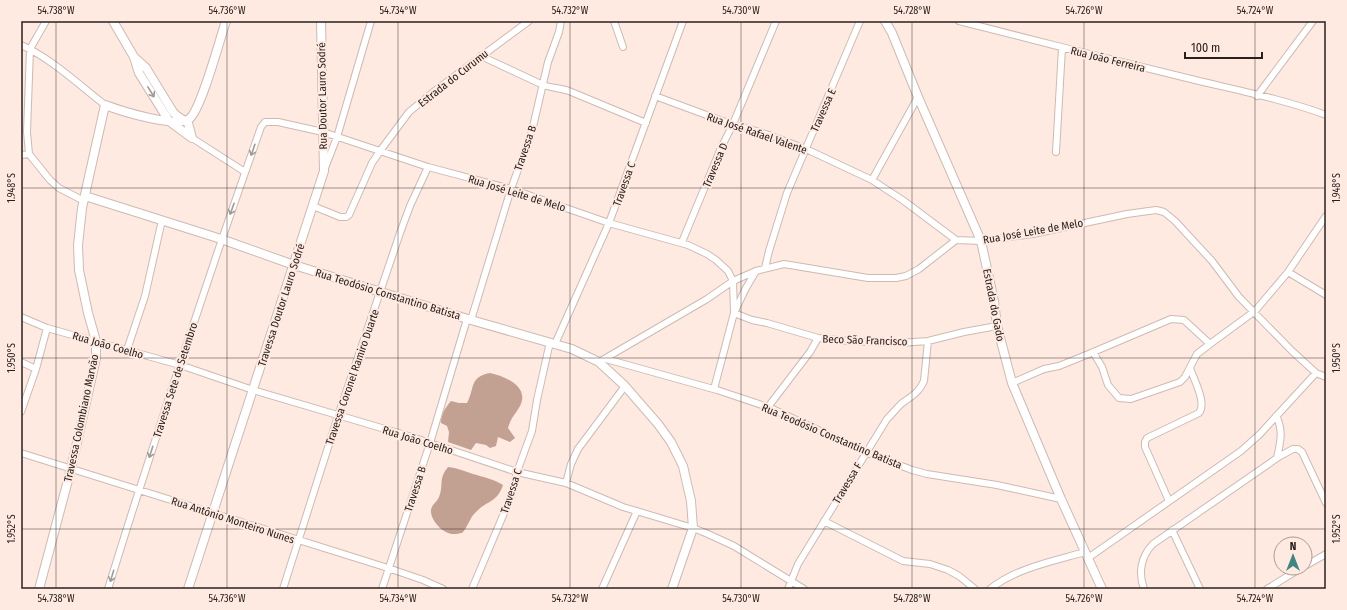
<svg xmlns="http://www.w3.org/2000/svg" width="1347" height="610" viewBox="0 0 1347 610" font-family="'Fira Sans Condensed',sans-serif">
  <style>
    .forest { fill: #c2a092 }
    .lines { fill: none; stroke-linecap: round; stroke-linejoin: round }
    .street-casing { stroke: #cebab2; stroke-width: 8 }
    .secondary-casing { stroke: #cebab2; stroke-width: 10 }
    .street { stroke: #fff; stroke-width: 6 }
    .secondary { stroke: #fff; stroke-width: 8 }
    .oneway { stroke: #9e9b99 }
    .ticks { fill: none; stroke: #28201d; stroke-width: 1; stroke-opacity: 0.45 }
    .labels { text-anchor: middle; stroke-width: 4; stroke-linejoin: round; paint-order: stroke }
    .street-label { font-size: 11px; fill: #28201d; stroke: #ffeae1 }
    .neatline { fill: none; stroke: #28201d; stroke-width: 1.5 }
    .ticks-label { font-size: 10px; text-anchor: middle; fill: #28201d }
  </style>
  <rect width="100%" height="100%" fill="#ffeae1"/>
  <path class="forest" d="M490 373C505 376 530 387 520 406 515 415 511 417 508 428L515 438 510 442 498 437 496 446 490 448 486 445 476 443 471 450 448 442 449 432 447 426 441 423C441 414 445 408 451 401L459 403H467C475 388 469 377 490 373Z
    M448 467C457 468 464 471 473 474 483 477 494 479 503 485 497 503 487 500 475 513 469 519 468 527 462 533 456 534 451 535 446 532 439 529 430 518 431 510 432 504 437 502 439 497 444 485 438 479 448 467Z"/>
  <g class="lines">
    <g class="street-casing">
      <path id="street" d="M46 21 30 49 27 132 29 154 50 180 59 188 84 201
        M614 21 623 47
        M959 21C1036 41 1114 60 1191 79 1236 90 1283 99 1326 115
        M21 45C51 58 79 85 105 105
        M481 56 543 85C552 88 560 88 569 91L646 123
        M655 96 720 120 769 135 806 149 872 180 904 201 956 240
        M1257 96 1313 21
        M192 138 245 172
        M1056 152 1062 48
        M21 155 29 154
        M325 168 337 137 371 21
        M872 180 918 97
        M313 206 340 217H346L349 215 372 163 380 151 409 112 432 93 529 21
        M682 242 721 148 733 124 776 21
        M765 268 769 251 787 193 860 21
        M1288 272 1326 295
        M734 313 752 320 767 323 818 338 849 341 900 343 928 341 964 332 997 326
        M21 317 47 328 180 365 253 390 412 437 517 472 566 483 623 507 693 528 708 534 734 546 804 589
        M471 320 511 189 532 131 548 62 559 32 561 21
        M555 344 609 223 683 21
        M127 350 145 296 162 220
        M1093 352 1102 367 1108 385 1119 398 1131 399 1180 382 1185 377 1197 354 1210 344
        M606 359 717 390 768 407 866 452 912 470 927 474 997 485 1061 499
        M21 362 36 369
        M599 362 707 299 733 281 756 271 784 264 868 278H896L906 276 919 269 956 240 981 241 1033 234 1127 214 1156 210 1164 212 1175 221 1212 261 1239 297 1292 351 1316 373 1326 377
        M1012 383 1044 369 1059 366 1091 353 1171 319 1184 320 1210 344 1255 311 1288 272 1326 216
        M714 389 734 313 746 288 756 271
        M768 407 810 352 818 338
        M21 412 36 369 47 328
        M1276 416C1284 431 1280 443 1277 458
        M21 453 388 568 423 580 443 589
        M566 483 571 464 578 449 625 386
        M1169 501 1145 447V442L1147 438 1199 413C1207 403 1194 380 1190 368
        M824 521 903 561 930 564 948 570 959 576 975 589
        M1172 530 1200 589
        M1088 558 1241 451 1259 435 1316 373
        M1305 566 1326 554
        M108 589C156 434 207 280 261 127L265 122H278L323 132 428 167 511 189 609 223 688 245 707 254 716 260 728 271 733 281 734 313
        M283 589 338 416 400 233 410 206 428 167
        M382 589 430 443 467 319
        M472 589 507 506 513 490 517 472 532 431 537 400 550 342
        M602 589 637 511
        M788 589 798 564 887 419C892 414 896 409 901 404 910 397 919 393 924 381L928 341
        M990 589C1016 568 1054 561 1085 552
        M1144 589C1138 573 1141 556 1153 544L1280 456 1293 449H1298L1302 452 1326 503
        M1267 589 1301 568"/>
    </g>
    <g class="secondary-casing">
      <path id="secondary" d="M113 21 134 57 139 73 169 121 192 138
        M885 21 892 33 918 97 981 241 994 301 997 326 1012 383 1061 499 1102 589
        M135 58 146 68 173 112 177 116 188 123 192 138
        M85 196 221 239 294 265 471 320 572 349 599 362 625 386 658 424 671 442 683 466 691 501 693 528 672 589
        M39 589 71 469 96 358V341L88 313 79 270 78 245 82 208 105 105C121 111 175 128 189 119 201 111 220 38 226 21
        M188 589 324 171 321 21"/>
    </g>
    <use href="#street" class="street"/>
    <use href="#secondary" class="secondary"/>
  </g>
  <defs><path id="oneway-shaft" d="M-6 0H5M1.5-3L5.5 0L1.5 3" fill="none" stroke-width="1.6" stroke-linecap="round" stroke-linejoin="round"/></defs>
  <g class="oneway">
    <use href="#oneway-shaft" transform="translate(151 92) rotate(58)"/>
    <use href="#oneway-shaft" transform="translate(253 150) rotate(109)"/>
    <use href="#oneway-shaft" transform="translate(232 209) rotate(110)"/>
    <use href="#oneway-shaft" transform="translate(151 452) rotate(108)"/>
    <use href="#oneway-shaft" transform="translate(112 576) rotate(107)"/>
  </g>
  <path class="ticks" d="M56 21V589M227 21V589M398 21V589M570 21V589M741 21V589M912 21V589M1084 21V589M1255 21V589M21 188H1326M21 358H1326M21 529H1326"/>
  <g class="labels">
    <g class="street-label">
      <text transform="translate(1108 59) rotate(14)" y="4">Rua João Ferreira</text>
      <text transform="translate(453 78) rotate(-38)" y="4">Estrada do Curumu</text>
      <text transform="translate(322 96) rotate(-91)" y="4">Rua Doutor Lauro Sodré</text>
      <text transform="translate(823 110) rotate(-66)" y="4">Travessa E</text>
      <text transform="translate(757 133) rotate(19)" y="4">Rua José Rafael Valente</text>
      <text transform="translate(525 148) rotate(-71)" y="4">Travessa B</text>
      <text transform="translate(715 165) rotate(-67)" y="4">Travessa D</text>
      <text transform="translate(624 184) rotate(-70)" y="4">Travessa C</text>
      <text transform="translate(517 193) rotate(17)" y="4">Rua José Leite de Melo</text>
      <text transform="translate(1033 231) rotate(-10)" y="4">Rua José Leite de Melo</text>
      <text transform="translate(388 294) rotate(17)" y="4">Rua Teodósio Constantino Batista</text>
      <text transform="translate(281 305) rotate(-72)" y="4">Travessa Doutor Lauro Sodré</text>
      <text transform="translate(994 305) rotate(79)" y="4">Estrada do Gado</text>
      <text transform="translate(865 340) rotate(2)" y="4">Beco São Francisco</text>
      <text transform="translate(108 345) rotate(16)" y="4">Rua João Coelho</text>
      <text transform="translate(352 377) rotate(-71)" y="4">Travessa Coronel Ramiro Duarte</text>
      <text transform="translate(175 380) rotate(-72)" y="4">Travessa Sete de Setembro</text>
      <text transform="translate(81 418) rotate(-78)" y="4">Travessa Colombiano Marvão</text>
      <text transform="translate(832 436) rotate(23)" y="4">Rua Teodósio Constantino Batista</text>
      <text transform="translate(418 440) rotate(17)" y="4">Rua João Coelho</text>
      <text transform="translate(847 483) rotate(-59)" y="4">Travessa F</text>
      <text transform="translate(415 489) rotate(-72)" y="4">Travessa B</text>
      <text transform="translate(511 491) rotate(-72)" y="4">Travessa C</text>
      <text transform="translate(233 520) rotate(18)" y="4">Rua Antônio Monteiro Nunes</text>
    </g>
  </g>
  <rect width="1347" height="610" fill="none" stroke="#ffeae1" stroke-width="44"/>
  <g transform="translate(1293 556)"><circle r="19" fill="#ffeae1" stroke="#a99993"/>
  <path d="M0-3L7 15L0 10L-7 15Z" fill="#3f8785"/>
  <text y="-6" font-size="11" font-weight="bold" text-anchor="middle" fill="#28201d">N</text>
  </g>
  <path d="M1185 52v6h77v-6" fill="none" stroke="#28201d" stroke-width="2"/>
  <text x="1191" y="52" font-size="12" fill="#28201d" stroke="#ffeae1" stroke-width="3" paint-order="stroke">100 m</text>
  <rect x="22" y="22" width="1303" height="566" class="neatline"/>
  <g class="ticks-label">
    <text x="56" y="14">54.738°W</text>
    <text x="227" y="14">54.736°W</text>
    <text x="398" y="14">54.734°W</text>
    <text x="570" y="14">54.732°W</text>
    <text x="741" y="14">54.730°W</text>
    <text x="912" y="14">54.728°W</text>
    <text x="1084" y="14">54.726°W</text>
    <text x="1255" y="14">54.724°W</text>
    <text transform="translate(11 188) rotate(-90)" y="4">1.948°S</text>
    <text transform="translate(1336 188) rotate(-90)" y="4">1.948°S</text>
    <text transform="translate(11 358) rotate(-90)" y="4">1.950°S</text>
    <text transform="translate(1336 358) rotate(-90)" y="4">1.950°S</text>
    <text transform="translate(11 529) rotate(-90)" y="4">1.952°S</text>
    <text transform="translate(1336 529) rotate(-90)" y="4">1.952°S</text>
    <text x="56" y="602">54.738°W</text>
    <text x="227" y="602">54.736°W</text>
    <text x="398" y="602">54.734°W</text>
    <text x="570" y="602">54.732°W</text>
    <text x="741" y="602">54.730°W</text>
    <text x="912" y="602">54.728°W</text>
    <text x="1084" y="602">54.726°W</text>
    <text x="1255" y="602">54.724°W</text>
  </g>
</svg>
